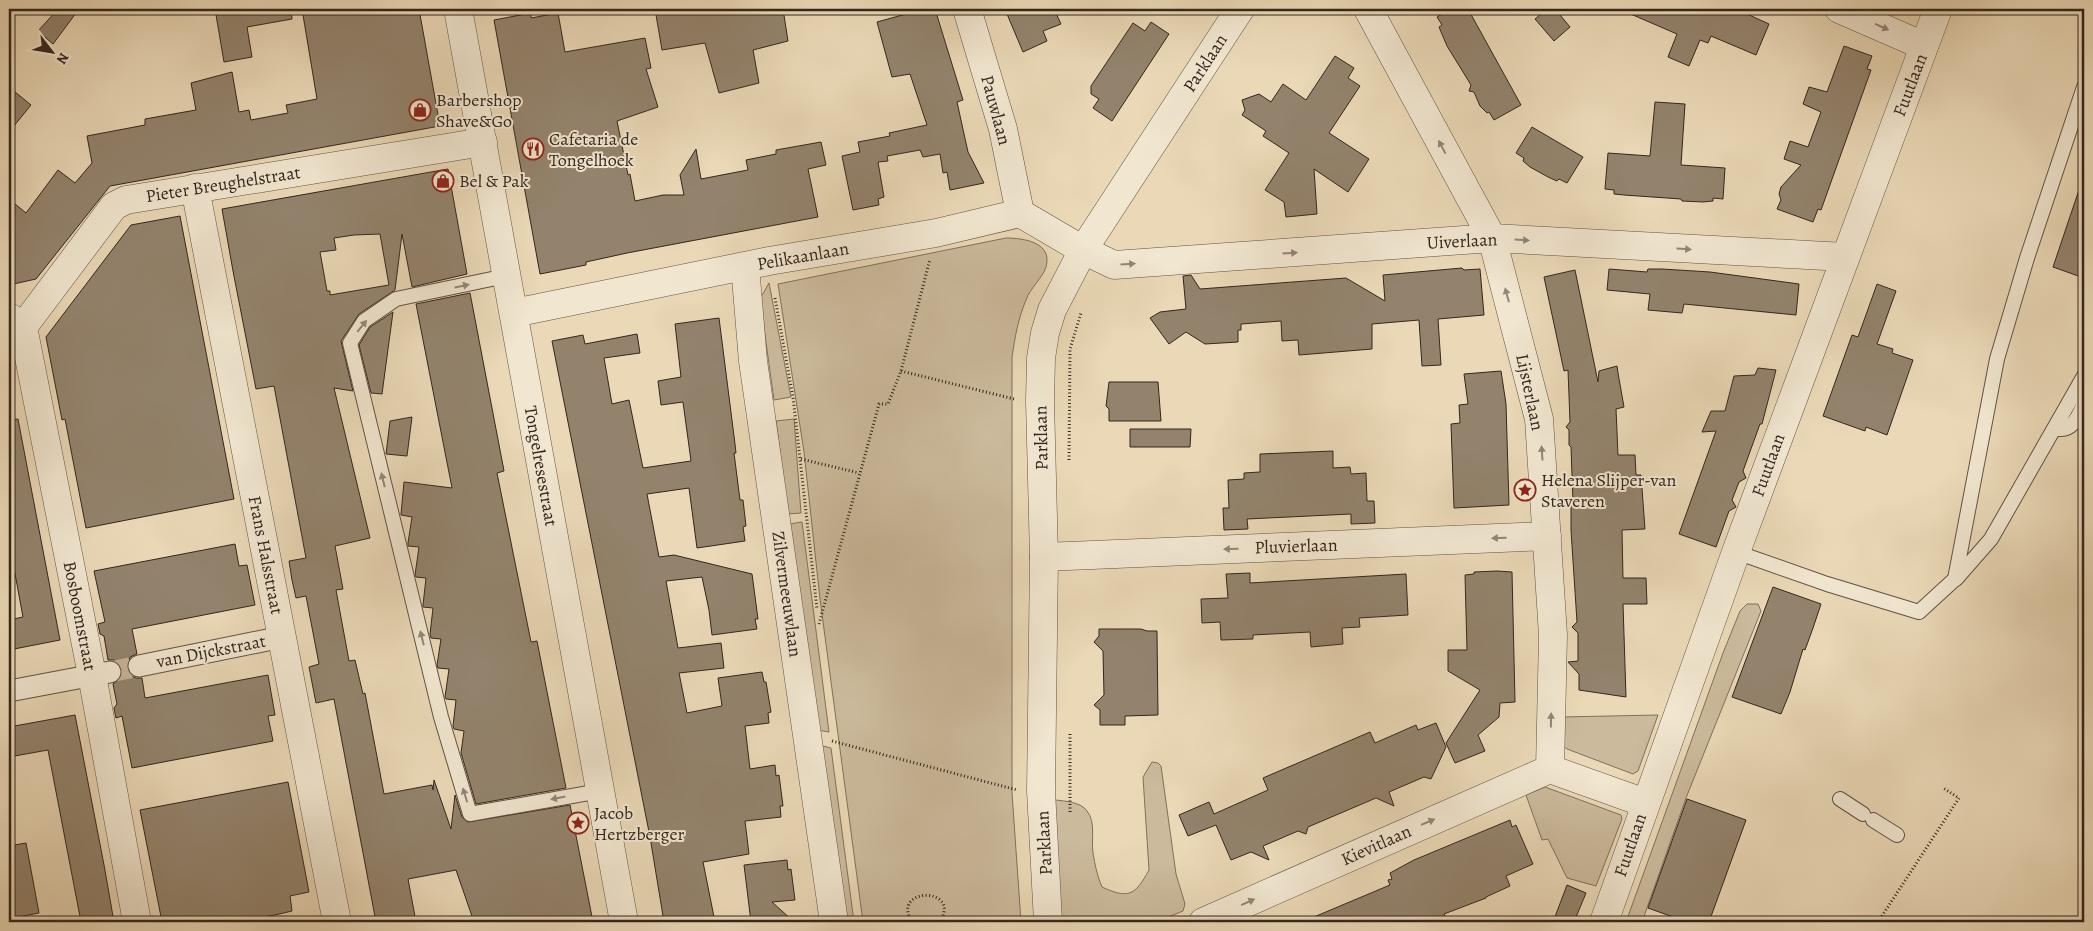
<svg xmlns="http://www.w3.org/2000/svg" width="2093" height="931" viewBox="0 0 2093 931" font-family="Alegreya,serif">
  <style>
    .green { fill: #cbba9c; stroke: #80705d }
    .building { fill: #93836d; stroke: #34261e; fill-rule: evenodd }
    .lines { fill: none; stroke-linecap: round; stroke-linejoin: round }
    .pedestrian-tunnel { stroke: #c6b498; stroke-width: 21; stroke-dasharray: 21 11; stroke-linecap: butt }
    .service-casing { stroke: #625244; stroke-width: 16 }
    .pedestrian-casing { stroke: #625244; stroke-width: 23 }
    .minor-casing { stroke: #625244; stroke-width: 29 }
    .tertiary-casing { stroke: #625244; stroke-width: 29 }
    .path { stroke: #34261e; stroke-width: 3; stroke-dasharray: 1 2.5; stroke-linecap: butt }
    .service { stroke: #f1e6d0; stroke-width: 14 }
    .pedestrian { stroke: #f1e6d0; stroke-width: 21 }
    .minor { stroke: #f1e6d0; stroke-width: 28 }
    .tertiary { stroke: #f1e6d0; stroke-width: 28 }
    .oneway { fill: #928677 }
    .labels { text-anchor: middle; stroke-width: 4; stroke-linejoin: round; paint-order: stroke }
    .street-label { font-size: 18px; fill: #34261e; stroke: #f1e6d0 }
    .poi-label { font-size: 18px; fill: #34261e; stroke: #f1e6d0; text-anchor: start }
  </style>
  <rect width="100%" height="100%" fill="#ead8b6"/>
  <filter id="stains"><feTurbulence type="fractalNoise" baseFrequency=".004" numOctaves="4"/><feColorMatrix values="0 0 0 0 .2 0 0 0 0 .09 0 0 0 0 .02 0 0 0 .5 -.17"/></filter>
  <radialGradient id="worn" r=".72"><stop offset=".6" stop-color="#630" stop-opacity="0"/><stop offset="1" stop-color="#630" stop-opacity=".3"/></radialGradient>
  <path class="green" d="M1006 238C1023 238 1053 242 1046 267 1042 279 1030 288 1026 300 1018 319 1015 337 1012 357V793L1021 922H863L820 599 804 452 778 284Z
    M769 283 791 397 774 400 760 299Z
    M794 419 801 513 788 514 776 421Z
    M802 522 829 732 817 730 789 524Z
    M1747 604H1758L1761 611 1686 798 1642 922H1626L1723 653 1740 611Z
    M1658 715 1638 771 1633 774 1567 749 1562 745 1561 717Z
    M819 745 831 748 854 922H842Z
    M1152 762 1158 763 1161 766 1176 874 1185 904 1183 911 1156 922H1059L1055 800C1065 801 1081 802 1087 811 1096 822 1091 839 1093 853 1095 865 1097 875 1102 887 1128 899 1135 896 1149 870L1143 777Z
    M1545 787 1621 815 1622 819 1596 886 1567 878 1548 839 1542 840 1526 795Z"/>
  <path class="building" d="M58 9H79L53 44 38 31Z
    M215 9H291L292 19 247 27 252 57 224 62Z
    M302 9H419L440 126 110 186 36 279 9 285V199L26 213 58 170 75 183 92 163 87 136 145 125V119L196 110 191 83 232 72 239 112 249 110 251 120 288 113 286 105 317 99Z
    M655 9H783L788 41 753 50 759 83 719 93 705 43 662 50Z
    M924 9H935L963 100 957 102 968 152 984 183 950 190 947 172 943 173 940 154 923 157 920 150 887 156 888 161 878 162 884 197 878 199 879 205 853 210 842 156 860 152 858 142 890 136 889 133 927 125 910 74 892 77 877 22Z
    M1018 9H1054L1061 24 1043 31 1047 41 1023 52 1007 14Z
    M1451 9H1468L1521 105 1494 120 1489 112 1487 113 1480 106 1474 92 1469 91 1471 85 1447 46 1439 27 1442 25 1437 17Z
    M1547 9H1555L1570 27 1554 41 1535 19Z
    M1619 9H1736L1769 24 1756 55 1711 36 1708 43 1700 40 1689 66 1668 57 1677 34Z
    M531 13V18L558 13 565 52 645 38 651 68 646 69 658 107 617 121 628 175 630 174 635 201 663 195H684L680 175 696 149 701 179 748 170 746 160 776 154V150L821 142 826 165 808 169 818 217 627 253 586 262V265L540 274 494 20Z
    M1151 22 1169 34 1112 121 1093 108 1099 99 1091 94V86L1133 23 1145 31Z
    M1844 46 1872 56 1867 69 1871 70 1821 210 1818 209 1813 222 1777 209 1781 200 1779 194 1781 187 1801 165 1784 159 1790 141 1808 147 1821 112 1803 104 1809 87 1827 92Z
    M1335 56 1354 68 1348 78 1360 86 1329 133 1369 159 1348 192 1314 169 1317 214 1286 217 1284 202 1265 190 1289 153 1263 136 1266 131 1242 115 1245 110 1242 100 1259 94 1271 102 1283 84 1306 100Z
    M9 87 31 105 9 132Z
    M1655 102 1685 104 1681 165 1725 168 1723 199 1713 198V201L1703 202 1682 201 1681 199 1624 195 1614 194V190L1605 189 1608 153 1650 156Z
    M1532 127 1583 157 1567 183 1559 179 1557 181 1548 177 1530 167 1523 161 1524 158 1516 153Z
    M448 169 467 274 412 287 402 234 395 290 359 314 341 341 353 391 334 388 370 538 335 546 343 589 336 590 349 661 355 660 363 694 365 693 384 794 432 785 433 790 434 780 451 829 455 795 462 817 468 822 570 805 593 922H474L456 870 408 879 416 922H376L334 699 316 703 309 667 319 664 306 596 296 598 292 580 289 561 306 558 274 386 256 389 233 271 222 209ZM380 234 389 285 330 295V291H327L320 252 336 250 334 238 354 235Z
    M2081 184 2084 185V278L2053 267Z
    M180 216 234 499 86 528 65 419 62 420 46 337 131 225Z
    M1462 268 1464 270 1480 269 1484 315 1438 319 1441 365 1422 366 1419 320 1372 324V349L1299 355 1298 340 1282 341 1281 321 1241 324V330H1238V342L1205 344 1186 332 1169 344 1150 318 1160 312 1186 309 1183 276 1191 275 1200 289 1346 278 1385 301 1383 275Z
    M1609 269 1647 272 1648 269H1662L1710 272 1799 284 1796 315 1684 304 1682 313 1648 310 1650 294 1607 290Z
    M1575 270 1598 382 1599 371 1617 366 1618 373 1624 407 1616 409 1618 455H1635L1636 475H1641L1645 529 1622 530 1623 578H1646L1647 604H1623L1626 697 1579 690V674L1568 662 1578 661V633L1572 627 1577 622 1571 530V504L1573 502 1571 447 1569 445V430L1566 427 1570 422 1568 370 1564 371 1544 277Z
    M1877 284 1896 291 1877 344 1893 349 1892 353 1913 360 1887 435 1866 427 1865 431 1823 416 1852 335 1858 337Z
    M470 293 504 471 497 473 531 642 537 641 566 788 476 804 461 753 464 731 454 729 453 726 456 700 446 699 445 697 449 669 438 668 437 665 441 639 431 638 430 634 433 608 423 607V605L426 578 416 577 415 575 419 547 408 546V543L412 517 401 515V514L404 482 452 488 416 304Z
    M393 312 382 394 371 393 359 345 370 327Z
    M719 318 735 444 736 453H734L740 500H743L746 526 743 527 745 541 697 548 689 488 647 494 659 557 674 555 752 574 758 619H755L757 629 712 635 709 610 702 577 666 581 678 648 721 643 724 668 679 673 687 713 722 706 718 678 762 672 764 682H766L771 712 768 713 769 723 745 726 750 769 775 765 776 776 779 775 783 806H780L781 817 745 821 749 854 703 862 715 922H664L650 837 552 341 583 335 585 344 637 334 640 353 604 358 612 404 629 400 643 468 691 461 683 402 661 405 658 381 681 377 675 324Z
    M1758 368 1776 370 1762 424H1760L1743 471 1746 478 1739 482 1732 500 1736 507 1729 511 1716 547 1679 534 1716 431 1702 432 1711 411H1725L1734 376 1755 375Z
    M1501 371 1506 404 1509 505 1454 508 1451 424 1460 423 1459 405 1468 404 1464 374Z
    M1109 382H1158L1161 421H1109V409L1106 406Z
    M412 417 407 456 386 454 390 421Z
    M18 419 60 640 9 650V620L23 617 9 541V420Z
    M1130 429H1191L1190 447H1130Z
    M1333 451V468L1350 467 1351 474 1366 473 1367 501H1374L1375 523 1351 524V514L1247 519 1248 529 1224 530 1223 508H1229L1228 480 1244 479V473L1260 472V454Z
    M235 544 239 566 247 565 255 605 132 629 137 654 130 657 127 668 130 675 136 678H142L145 698 268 675 275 715 268 716 273 741 132 768 122 716 116 718 114 708 117 704 113 684 122 677V669L115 660H108L104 636 100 634 98 624 105 622 94 571Z
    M1497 571 1512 572 1515 702 1500 703 1499 717 1478 735 1485 751 1455 763 1446 743 1480 690 1448 671V650H1467L1465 575 1474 574V572Z
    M1250 573V583L1406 574 1408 615 1359 618 1360 627 1342 628 1343 644 1311 647 1310 632 1253 635V639L1221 640 1220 622 1202 623 1201 599 1228 598 1226 574Z
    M1773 587 1821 604 1813 628 1805 650 1803 649 1790 692 1781 714 1732 697Z
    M1099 629H1141L1147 631H1157L1158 715 1125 716V725H1100V710L1094 705 1104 695 1103 651 1094 642 1099 636Z
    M75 715 104 865 114 922H81L48 750 9 757V727Z
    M1436 723 1446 747 1431 779 1424 777 1389 792 1394 806 1376 798 1308 827 1306 834 1298 831 1263 846 1269 860 1251 852 1231 860 1216 825 1188 836 1179 815 1209 802 1214 814 1268 790 1263 778 1370 732 1375 743 1416 725 1418 730Z
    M288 782 309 892 290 896 292 911 275 915 233 922H162L140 810Z
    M1687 799 1746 820 1709 922H1687L1648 908Z
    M1510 820 1512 827 1516 825 1533 864 1506 876 1510 886 1486 897V898L1444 914 1445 916 1432 922H1302L1390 885 1388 880 1392 879 1390 873 1414 860Z
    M26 843 39 913 13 918 9 896V846Z
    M787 860 788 870 791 869 795 900 772 902 792 920 751 922 744 865Z
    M1567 885 1586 893 1574 922H1553Z"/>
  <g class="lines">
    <path class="pedestrian-tunnel" d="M110 672 139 666"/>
    <g class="service-casing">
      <path id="service" d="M506 276 396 299 364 321 350 343 441 717 470 814 600 791
        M2055 428C2072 433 2078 417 2084 404
        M1736 552 1827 584 1919 612 1955 579 1997 359 2027 258 2084 87
        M1956 579 1991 539 2084 376
        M1840 799 1863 814
        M1873 820 1897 835"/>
    </g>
    <g class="pedestrian-casing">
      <path id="pedestrian" d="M139 666 282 637
        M9 691 110 672"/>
    </g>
    <g class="minor-casing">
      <path id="minor" d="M967 9 1003 129 1020 213
        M1368 9 1492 238 1539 419 1553 635 1550 769
        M1839 9 1924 46
        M195 188 337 922
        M745 266 753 361 834 922
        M514 313 769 261 936 233 1020 213 1083 250 1114 265 1492 238 1845 257
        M9 317 23 327 92 675 137 922
        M23 327 114 206 126 200 483 142
        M1044 557 1547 536
        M1550 769 1645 803
        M1203 922 1550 769"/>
    </g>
    <g class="tertiary-casing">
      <path id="tertiary" d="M458 9 624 922
        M1048 922 1041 791 1044 557 1040 401 1041 358 1045 333 1052 310 1083 250 1240 9
        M1604 922 1736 552 1938 9"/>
    </g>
    <path class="path" d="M775 298 793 397 817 609
      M901 371 1014 399
      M801 459 859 473
      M1069 460 1070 349 1081 313
      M819 624 879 404H888L901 371 930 259
      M1070 734V812
      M832 741 1017 790
      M912 922C890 887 962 886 940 922
      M1878 922 1959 798 1943 788"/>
    <use href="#service" class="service"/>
    <use href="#pedestrian" class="pedestrian"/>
    <use href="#minor" class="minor"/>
    <use href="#tertiary" class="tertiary"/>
  </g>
  <defs><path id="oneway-solid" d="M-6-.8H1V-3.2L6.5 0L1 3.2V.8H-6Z" transform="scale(1.25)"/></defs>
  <g class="oneway">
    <use href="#oneway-solid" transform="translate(1882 27) rotate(24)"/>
    <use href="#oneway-solid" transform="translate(1442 147) rotate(-118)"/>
    <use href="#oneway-solid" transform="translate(1522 240) rotate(3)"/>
    <use href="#oneway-solid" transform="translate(1684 249) rotate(3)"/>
    <use href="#oneway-solid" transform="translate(1290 253) rotate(-4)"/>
    <use href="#oneway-solid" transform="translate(1128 264) rotate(-4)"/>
    <use href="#oneway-solid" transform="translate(462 286) rotate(-12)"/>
    <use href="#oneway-solid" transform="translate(1507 295) rotate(-105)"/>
    <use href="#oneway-solid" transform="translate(362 326) rotate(-51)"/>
    <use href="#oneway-solid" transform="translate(1542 453) rotate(-94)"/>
    <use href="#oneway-solid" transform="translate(383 480) rotate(-104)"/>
    <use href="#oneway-solid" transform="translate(1499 538) rotate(178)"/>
    <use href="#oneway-solid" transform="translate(1231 549) rotate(178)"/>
    <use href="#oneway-solid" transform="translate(422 638) rotate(-104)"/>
    <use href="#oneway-solid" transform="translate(1551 720) rotate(-89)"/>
    <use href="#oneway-solid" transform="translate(465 795) rotate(-107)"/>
    <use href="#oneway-solid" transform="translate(558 798) rotate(169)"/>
    <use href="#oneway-solid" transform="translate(1428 822) rotate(-23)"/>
    <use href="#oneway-solid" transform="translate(1248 902) rotate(-24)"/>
  </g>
  <defs>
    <g id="shop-ring" transform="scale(1.125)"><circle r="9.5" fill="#f1e6d0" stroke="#8f2418" stroke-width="1.5"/><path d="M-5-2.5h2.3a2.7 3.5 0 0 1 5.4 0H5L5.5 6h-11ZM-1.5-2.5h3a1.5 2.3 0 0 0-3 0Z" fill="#8f2418"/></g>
    <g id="restaurant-ring" transform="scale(1.125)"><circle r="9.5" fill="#f1e6d0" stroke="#8f2418" stroke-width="1.5"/><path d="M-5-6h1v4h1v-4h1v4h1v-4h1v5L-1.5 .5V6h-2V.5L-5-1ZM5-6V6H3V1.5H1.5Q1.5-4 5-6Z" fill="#8f2418"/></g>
    <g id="sight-ring" transform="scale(1.125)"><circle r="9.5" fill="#f1e6d0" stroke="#8f2418" stroke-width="1.5"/><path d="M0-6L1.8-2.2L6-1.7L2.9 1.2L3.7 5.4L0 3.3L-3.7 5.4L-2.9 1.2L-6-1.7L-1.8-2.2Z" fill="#8f2418"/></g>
  </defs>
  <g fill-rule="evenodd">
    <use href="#shop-ring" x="420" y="110"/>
    <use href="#restaurant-ring" x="533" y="149"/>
    <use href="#shop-ring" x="443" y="181"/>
    <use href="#sight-ring" x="1525" y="490"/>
    <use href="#sight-ring" x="578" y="823"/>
  </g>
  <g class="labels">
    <g class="street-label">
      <text transform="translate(1205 63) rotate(-57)" y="6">Parklaan</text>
      <text transform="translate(1910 85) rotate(-69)" y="6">Fuutlaan</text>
      <text transform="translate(996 110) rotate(75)" y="6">Pauwlaan</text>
      <text transform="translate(223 184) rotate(-9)" y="6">Pieter Breughelstraat</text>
      <text transform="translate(1462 241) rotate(-3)" y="6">Uiverlaan</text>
      <text transform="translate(803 256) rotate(-10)" y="6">Pelikaanlaan</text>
      <text transform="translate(1530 392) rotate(78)" y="6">Lijsterlaan</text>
      <text transform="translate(1041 438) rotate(-91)" y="6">Parklaan</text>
      <text transform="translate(1768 465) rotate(-70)" y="6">Fuutlaan</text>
      <text transform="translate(541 466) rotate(80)" y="6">Tongelresestraat</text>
      <text transform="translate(1296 546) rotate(-2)" y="6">Pluvierlaan</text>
      <text transform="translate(266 555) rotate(79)" y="6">Frans Halsstraat</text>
      <text transform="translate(787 594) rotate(82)" y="6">Zilvermeeuwlaan</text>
      <text transform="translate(80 616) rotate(79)" y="6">Bosboomstraat</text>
      <text transform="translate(211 651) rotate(-11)" y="6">van Dijckstraat</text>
      <text transform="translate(1044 843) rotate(-93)" y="6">Parklaan</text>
      <text transform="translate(1376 845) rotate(-24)" y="6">Kievitlaan</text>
      <text transform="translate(1630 845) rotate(-71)" y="6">Fuutlaan</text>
    </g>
    <g class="poi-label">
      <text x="436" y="106">Barbershop<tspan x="436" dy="21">Shave&amp;Go</tspan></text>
      <text x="549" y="145">Cafetaria de<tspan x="549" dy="21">Tongelhoek</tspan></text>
      <text x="459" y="187">Bel &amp; Pak</text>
      <text x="1541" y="486">Helena Slijper-van<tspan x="1541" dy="21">Staveren</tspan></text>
      <text x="594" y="819">Jacob<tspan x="594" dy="21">Hertzberger</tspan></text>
    </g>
  </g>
  <rect width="2093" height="931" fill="none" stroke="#ead8b6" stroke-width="30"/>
  <rect x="10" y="10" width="2073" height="911" fill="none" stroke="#34261e" stroke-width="2.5"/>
  <rect x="15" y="15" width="2063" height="901" fill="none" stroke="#34261e"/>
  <g transform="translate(52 52) rotate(121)" stroke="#f1e6d0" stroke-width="4" paint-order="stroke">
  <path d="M0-4L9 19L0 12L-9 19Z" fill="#34261e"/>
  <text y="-8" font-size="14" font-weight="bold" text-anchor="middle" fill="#34261e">N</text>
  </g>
  <rect width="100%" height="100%" filter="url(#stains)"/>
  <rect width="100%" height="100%" fill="url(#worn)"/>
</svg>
